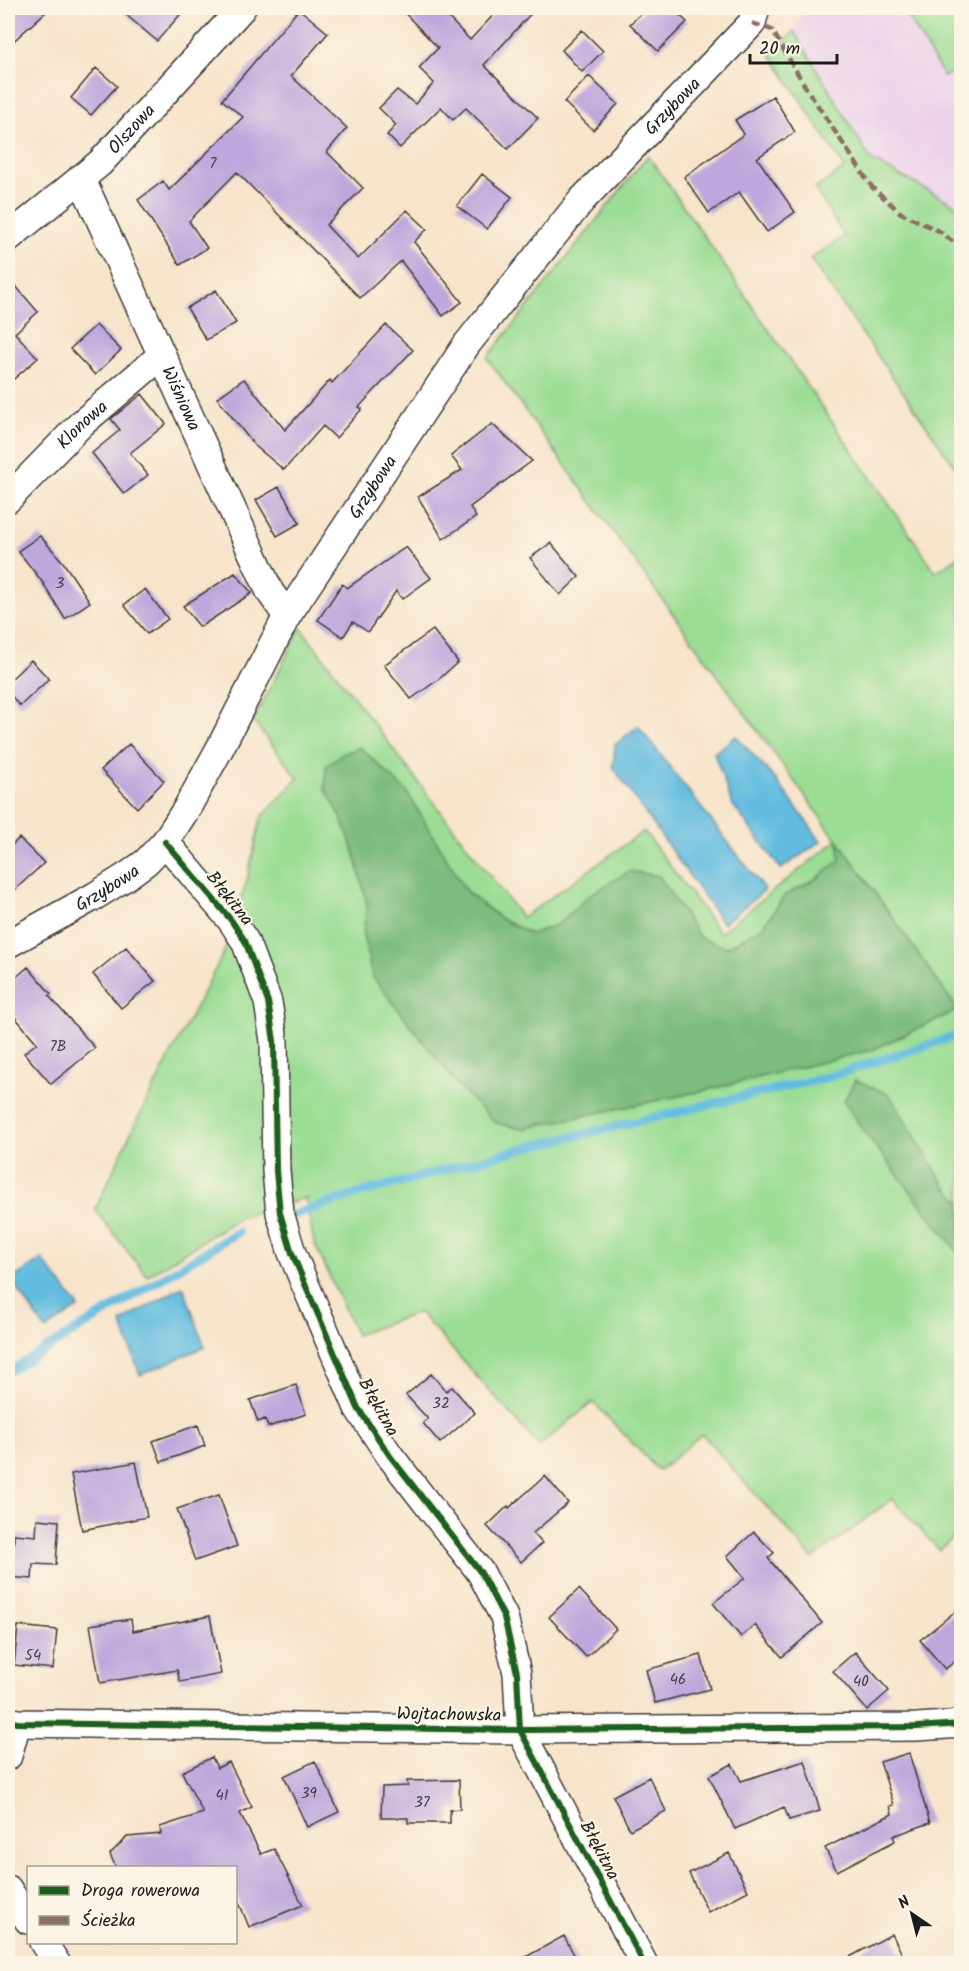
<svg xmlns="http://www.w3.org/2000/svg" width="969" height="1971" viewBox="0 0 969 1971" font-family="Kalam,sans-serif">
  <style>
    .built { fill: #ebd1eb }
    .green { fill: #9bdd94; stroke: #5c7c58; stroke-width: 1.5 }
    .forest { fill: #7cbc7e; stroke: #4c6c4d; stroke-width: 1.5 }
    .water { fill: #62bce0; stroke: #3f6c7e; stroke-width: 1.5 }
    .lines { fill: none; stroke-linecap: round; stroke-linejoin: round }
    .stream { stroke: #62bce0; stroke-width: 9 }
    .building { fill: #bda7dc }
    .street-casing { stroke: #3d3a36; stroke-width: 30 }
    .street { stroke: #fff; stroke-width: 27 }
    .quiet { stroke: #8d6e63; stroke-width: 4.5; stroke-dasharray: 9 4.5; stroke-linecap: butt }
    .cycleway-casing { stroke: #fcf5e5; stroke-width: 10 }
    .cycleway { stroke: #1b5e20; stroke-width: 6 }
    .labels { text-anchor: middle; stroke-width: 4.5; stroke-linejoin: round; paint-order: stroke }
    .number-label { font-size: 15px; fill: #443f4c }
    .street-label { font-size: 18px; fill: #1c1c1c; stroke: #fcf5e5 }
  </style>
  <rect width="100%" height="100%" fill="#fcf5e5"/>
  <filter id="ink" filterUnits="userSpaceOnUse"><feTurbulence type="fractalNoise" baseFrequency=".0167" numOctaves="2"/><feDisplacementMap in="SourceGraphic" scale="12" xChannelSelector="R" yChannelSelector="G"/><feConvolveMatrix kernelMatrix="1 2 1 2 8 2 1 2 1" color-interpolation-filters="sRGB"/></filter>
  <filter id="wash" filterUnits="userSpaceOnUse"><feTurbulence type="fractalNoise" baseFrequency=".008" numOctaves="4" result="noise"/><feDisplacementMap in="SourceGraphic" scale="24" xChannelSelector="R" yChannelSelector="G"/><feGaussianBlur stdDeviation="1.35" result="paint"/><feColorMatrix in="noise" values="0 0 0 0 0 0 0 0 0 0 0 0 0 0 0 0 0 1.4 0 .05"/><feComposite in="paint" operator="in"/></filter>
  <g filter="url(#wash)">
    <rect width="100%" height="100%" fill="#f7e4cb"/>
    <path class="built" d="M805 8H961V208L871 160 794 31Z"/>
    <path class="green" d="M903 8H961V67L944 77Z
      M794 31 871 160 961 208V475L810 259 844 236 815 189 845 168 771 55Z
      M648 155 936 572 961 555V1531L939 1550 892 1499 813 1559 702 1434 659 1471 593 1402 539 1446 419 1312 356 1335 314 1242 305 1198 241 1217 147 1276 95 1210 134 1126 223 954 246 884 261 818 298 778 253 721 301 628 522 918 644 831 720 933 837 840 487 358Z"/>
    <path class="forest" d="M360 747 407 792 467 892 500 918 530 934 557 925 591 894 630 871 659 876 700 938 727 947 763 927 785 895 814 880 840 860 838 840 958 1010 872 1050 707 1090 521 1129 496 1123 458 1086 372 976 363 935 367 904 355 854 341 817 325 788 326 766 342 754Z
      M855 1080 889 1094 945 1186 961 1203V1256L862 1129 844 1101Z"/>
    <path class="water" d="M638 726 765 890 723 924 613 767 615 745Z
      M736 736 776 780 821 841 781 869 732 804 714 753Z
      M42 1259 79 1307 46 1330 11 1280Z
      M183 1286 205 1347 140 1375 121 1322Z"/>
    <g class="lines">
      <path class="stream" d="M293 1215 360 1193 528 1147 828 1077 962 1034
        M8 1372 238 1232"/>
    </g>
    <g id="blocks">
      <path class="building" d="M8 8H50L8 46Z
        M118 8H186L157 41Z
        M400 8H439L470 40 500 8H536L484 65 538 118 508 149 466 108 453 120 441 107 400 148 387 135 396 125 379 108 397 90 415 104 434 83 419 68 438 48Z
        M647 8H672L687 22 658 51 630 24Z
        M299 9 328 33 291 76 347 128 327 152 363 188 326 225 358 259 407 210 427 229 414 242 462 302 443 316 401 261 360 298 237 172 189 221 207 248 180 265 138 200 163 181 169 190 243 117 222 100Z
        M582 30 603 51 582 72 562 50Z
        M96 68 117 86 91 115 71 98Z
        M589 76 618 104 593 130 564 102Z
        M773 96 795 132 757 158 795 212 767 232 739 192 709 213 684 177 744 134 735 120Z
        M482 174 512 197 487 229 457 206Z
        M8 277 38 312 15 333 38 358 8 384Z
        M216 290 236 323 206 340 187 308Z
        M96 325 121 350 95 375 70 349Z
        M386 325 413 350 359 407 362 409 336 438 323 426 284 470 254 445 217 398 244 379 285 430 330 380 332 383Z
        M142 394 166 424 130 453 148 475 124 494 92 453 120 430 111 419Z
        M492 424 532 461 470 507 476 517 443 539 418 497 462 470 451 456Z
        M279 487 300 523 277 536 256 500Z
        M40 536 63 562 90 602 65 619 43 583 18 551Z
        M551 543 579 577 560 595 530 558Z
        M406 547 431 578 402 599 396 591 368 632 353 622 343 637 318 620 342 584 347 588Z
        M235 573 252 593 200 627 183 606Z
        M145 589 168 619 147 634 124 605Z
        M433 630 458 662 439 679 411 699 384 665Z
        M31 660 49 679 20 706 8 692V682Z
        M129 744 164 781 137 808 101 770Z
        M19 838 44 863 8 896V849Z
        M126 947 155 981 121 1008 93 974Z
        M28 967 51 994 49 996 95 1048 51 1084 24 1053 37 1043 8 1009V984Z
        M431 1374 446 1391 452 1387 475 1413 440 1443 423 1423 428 1419 406 1395Z
        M296 1385 306 1414 268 1427 265 1419 258 1422 250 1400Z
        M198 1425 205 1446 161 1462 153 1441Z
        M136 1462 147 1517 82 1530 71 1474Z
        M545 1476 568 1503 533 1533 542 1543 521 1562 487 1526 508 1506 509 1508Z
        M219 1495 237 1546 195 1561 177 1509Z
        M37 1519 59 1521 56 1565 33 1564 32 1579 8 1577V1542L14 1543V1534L36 1536Z
        M754 1532 774 1553 768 1558 822 1623 782 1657 755 1625 741 1637 713 1603 745 1578 727 1556Z
        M579 1589 616 1629 586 1657 549 1617Z
        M962 1606V1656L945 1669 920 1640Z
        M210 1616 221 1674 180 1682 177 1670 100 1683 90 1625 131 1619 133 1631Z
        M18 1626 57 1630 53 1669 14 1665Z
        M855 1652 889 1691 867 1710 833 1671Z
        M701 1655 710 1689 655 1703 646 1670Z
        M909 1753 930 1823 893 1836 895 1841 837 1871 825 1848 892 1814 890 1806 894 1805 880 1762Z
        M212 1757 217 1768 229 1762 252 1807 240 1813 261 1854 274 1849 303 1905 249 1927 236 1895V1868H116L110 1854 127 1837 161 1834 160 1827 203 1813 182 1772Z
        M315 1761 339 1812 307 1827 284 1776Z
        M805 1761 820 1811 789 1820 784 1807 735 1829 709 1776 732 1764 741 1781Z
        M649 1777 666 1811 630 1830 613 1796Z
        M459 1780 460 1809 450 1810V1823H408V1818H381L382 1787 408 1786 407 1781Z
        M729 1853 748 1891 708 1912 689 1873Z
        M892 1934 907 1964H837Z
        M564 1936 579 1964H513Z"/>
    </g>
  </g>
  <g filter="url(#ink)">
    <use href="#blocks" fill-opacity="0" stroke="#3d3a36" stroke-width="1.5"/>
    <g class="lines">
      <g class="street-casing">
        <g id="street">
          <path id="s1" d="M81 178 270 592 287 616"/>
          <path id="s2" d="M8 238 100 163 242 8"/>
          <path id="s3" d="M8 499 81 424 162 355"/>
          <path d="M165 842 231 920 245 941 268 1002 274 1041 276 1171 280 1213 292 1253 305 1284 358 1408 390 1456 481 1573 504 1617 517 1673 520 1730 644 1964"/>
          <path id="s4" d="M8 944 95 896 127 876 146 862 165 842 187 808 220 748 287 616 467 344 582 200 752 23 756 8"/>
          <path d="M8 1721 17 1723 520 1730 917 1727 962 1724"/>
          <path d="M8 1756 17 1723"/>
          <path d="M8 1889 28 1920"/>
          <path d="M43 1942 57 1964"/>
        </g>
      </g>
      <use href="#street" class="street"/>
      <path class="quiet" d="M752 23 772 30 808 91 872 187 901 213 941 232 962 249"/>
      <g class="cycleway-casing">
        <path id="cycleway" d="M165 842 231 920 245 941 268 1002 274 1041 276 1171 280 1213 292 1253 305 1284 358 1408 390 1456 481 1573 504 1617 517 1673 520 1730 644 1964
          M8 1721 17 1723 520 1730 917 1727 962 1724"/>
      </g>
      <use href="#cycleway" class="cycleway"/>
    </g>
  </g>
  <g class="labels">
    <g class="number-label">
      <text x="213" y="168">7</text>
      <text x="60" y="588">3</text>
      <text x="58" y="1051">7B</text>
      <text x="441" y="1408">32</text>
      <text x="33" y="1660">54</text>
      <text x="678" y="1684">46</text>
      <text x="861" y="1686">40</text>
      <text x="309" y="1798">39</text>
      <text x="222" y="1800">41</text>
      <text x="422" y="1807">37</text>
    </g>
    <g class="street-label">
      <text dy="6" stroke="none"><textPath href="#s4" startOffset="1086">Grzybowa</textPath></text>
      <text dy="6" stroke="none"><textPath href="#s2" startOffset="165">Olszowa</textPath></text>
      <text dy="6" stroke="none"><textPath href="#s1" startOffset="242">Wiśniowa</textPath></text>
      <text dy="6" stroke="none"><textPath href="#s3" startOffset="105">Klonowa</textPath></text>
      <text dy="6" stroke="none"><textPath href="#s4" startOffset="600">Grzybowa</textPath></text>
      <text dy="6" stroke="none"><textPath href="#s4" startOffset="114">Grzybowa</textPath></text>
      <text transform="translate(230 898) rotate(52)" y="6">Błękitna</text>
      <text transform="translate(379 1407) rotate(61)" y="6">Błękitna</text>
      <text transform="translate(449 1714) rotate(1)" y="6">Wojtachowska</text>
      <text transform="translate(600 1850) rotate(62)" y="6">Błękitna</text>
    </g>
  </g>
  <rect width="969" height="1971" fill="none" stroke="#fcf5e5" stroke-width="30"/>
  <rect x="27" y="1866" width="210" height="78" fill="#fcf5e5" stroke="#a29e95" stroke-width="1.5"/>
  <rect x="39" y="1886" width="30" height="9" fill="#1b5e20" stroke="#a29e95" stroke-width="1.5"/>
  <text x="81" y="1896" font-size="18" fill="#1c1c1c">Droga rowerowa</text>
  <rect x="39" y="1916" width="30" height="9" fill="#8d6e63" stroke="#a29e95" stroke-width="1.5"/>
  <text x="81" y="1926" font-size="18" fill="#1c1c1c">Ścieżka</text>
  <g transform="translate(912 1914) rotate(325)" stroke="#fcf5e5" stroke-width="4.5" paint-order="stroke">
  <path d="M0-4.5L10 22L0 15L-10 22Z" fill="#1c1c1c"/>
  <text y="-9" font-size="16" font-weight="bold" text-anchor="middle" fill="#1c1c1c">N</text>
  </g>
  <path d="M750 54v9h87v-9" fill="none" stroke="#1c1c1c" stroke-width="3"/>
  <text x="759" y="54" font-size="18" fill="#1c1c1c" stroke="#fcf5e5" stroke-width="4.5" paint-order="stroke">20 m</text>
</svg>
